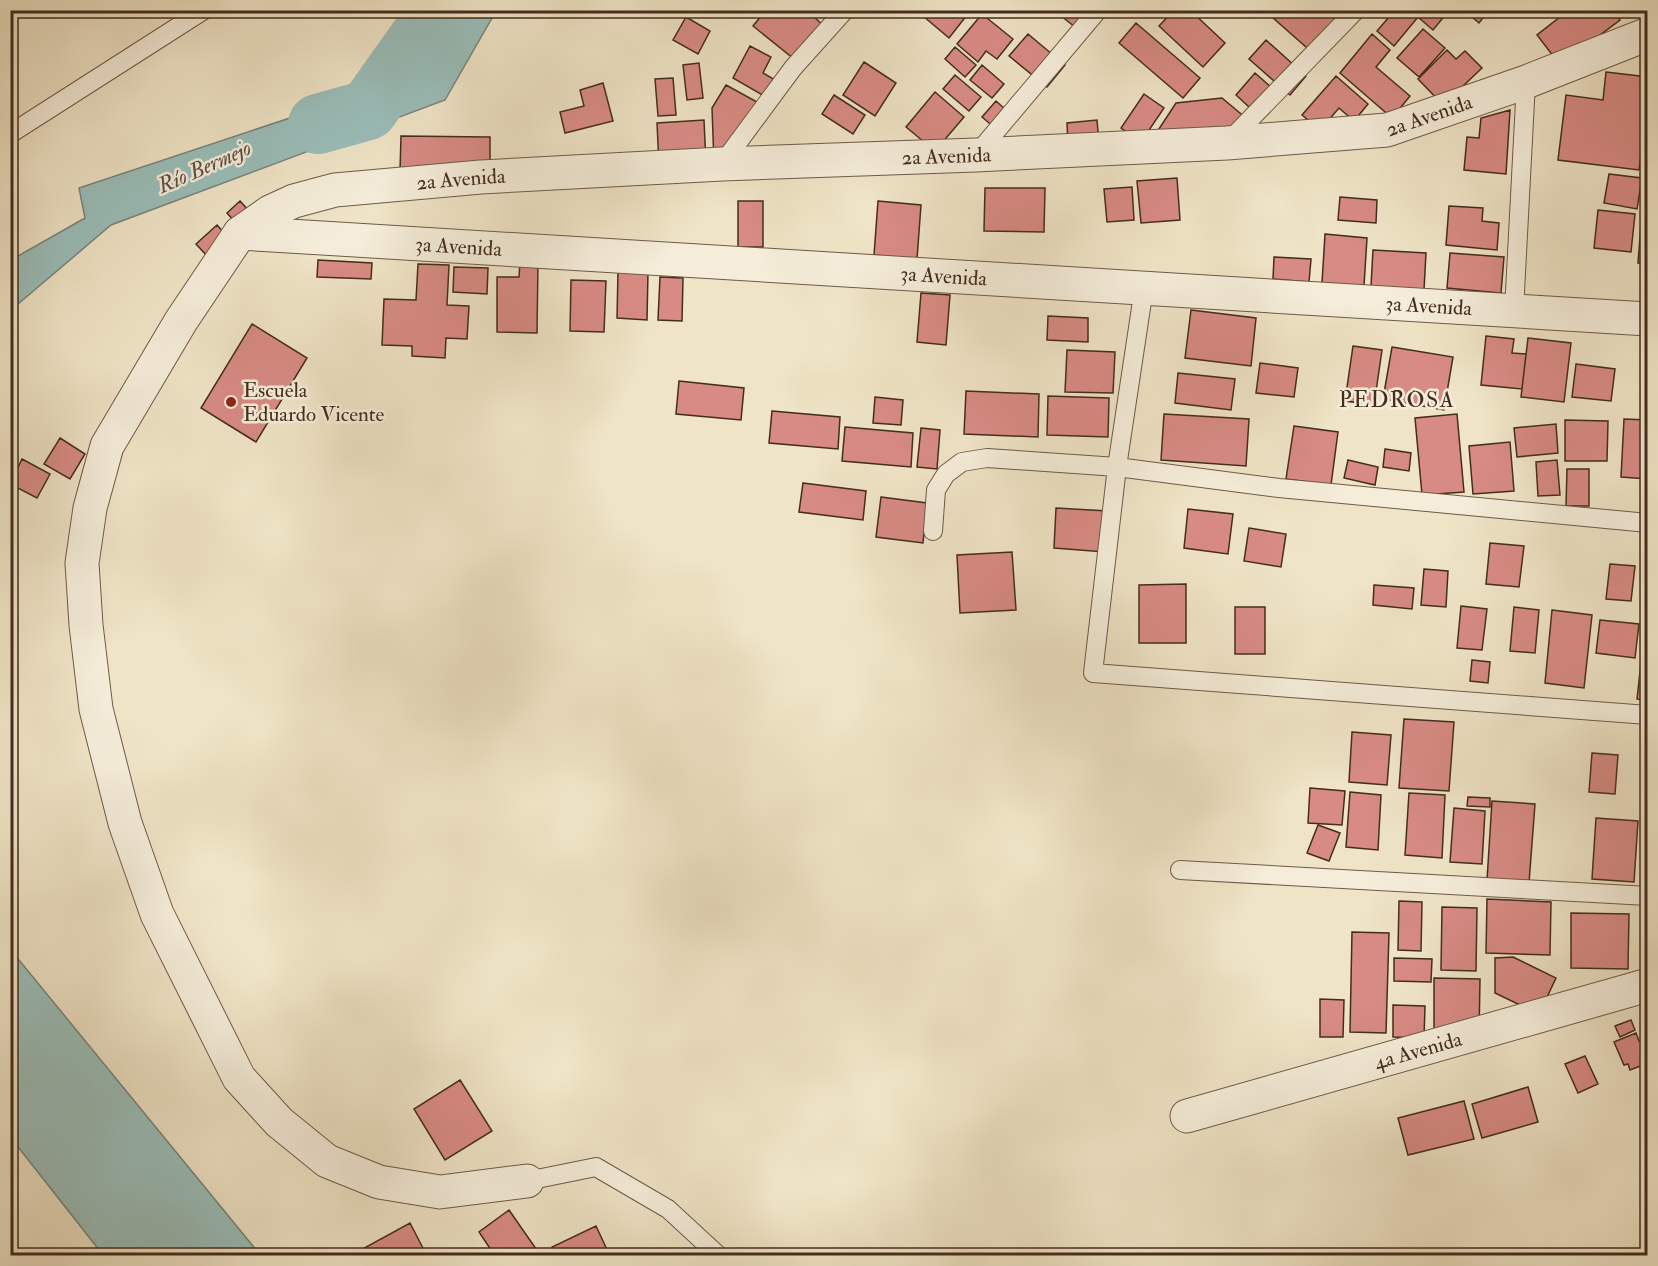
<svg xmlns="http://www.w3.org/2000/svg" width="1658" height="1266" viewBox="0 0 1658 1266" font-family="'IM FELL Double Pica',serif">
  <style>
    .water { fill: #9abeb9; stroke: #78847b; stroke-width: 1.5 }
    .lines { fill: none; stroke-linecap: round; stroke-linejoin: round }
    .river { stroke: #9abeb9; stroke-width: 60 }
    .building { fill: #d88b84; stroke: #442c1d; stroke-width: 1.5 }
    .lane-casing { stroke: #6f5a47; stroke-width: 20 }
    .street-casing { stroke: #6f5a47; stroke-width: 35 }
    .lane { stroke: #f5edda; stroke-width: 18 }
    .street { stroke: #f5edda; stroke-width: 33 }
    .poi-dot { fill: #8f2418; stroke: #f5edda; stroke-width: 2 }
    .labels { text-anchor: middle; stroke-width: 5; stroke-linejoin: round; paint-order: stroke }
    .street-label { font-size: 21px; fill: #442c1d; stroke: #f5edda }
    .poi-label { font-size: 21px; fill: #442c1d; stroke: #f5edda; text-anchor: start }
    .water-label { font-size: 22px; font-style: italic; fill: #5a5044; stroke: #f5edda }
    .neighbourhood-label { font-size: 22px; letter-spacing: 1.5px; fill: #442c1d; stroke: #f5edda }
  </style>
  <rect width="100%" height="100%" fill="#efe4c6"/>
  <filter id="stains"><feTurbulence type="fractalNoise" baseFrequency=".00333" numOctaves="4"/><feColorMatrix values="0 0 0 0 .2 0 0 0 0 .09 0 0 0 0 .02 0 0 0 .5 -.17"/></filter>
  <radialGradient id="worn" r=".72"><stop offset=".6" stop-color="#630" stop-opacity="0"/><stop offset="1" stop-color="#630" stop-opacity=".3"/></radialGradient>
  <path class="water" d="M462 11H496L445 100 111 225 11 310V260L85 218 79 188 401 81 454 27Z
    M10 949 257 1251 260 1255H103L11 1138Z"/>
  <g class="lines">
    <path class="river" d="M318 124 368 110 439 10"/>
  </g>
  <path class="building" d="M766 10H806L823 25 794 59 753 26Z
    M916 10H971L949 38Z
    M1054 10H1089L1076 28Z
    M1174 10H1190L1225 43 1203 67 1159 26Z
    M1264 10H1331L1343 21 1315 55Z
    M1395 10H1432L1442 19 1433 30 1418 17 1394 46 1377 31Z
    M1464 10H1489L1479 23Z
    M1569 10H1613L1620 20 1560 65 1537 35Z
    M982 14 1013 39 997 59 986 51 978 62 957 44Z
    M686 17 710 31 698 54 673 40Z
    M1136 23 1200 78 1183 98 1119 43Z
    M1423 29 1445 48 1419 77 1397 58Z
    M1028 34 1065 65 1047 87 1009 56Z
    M1372 34 1390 50 1376 67 1410 96 1392 118 1340 73Z
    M1266 40 1306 76 1290 95 1249 59Z
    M750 46 771 57 763 73 782 84 773 101 733 78Z
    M955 47 976 65 965 77 945 59Z
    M1447 50 1456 59 1465 51 1482 68 1443 105 1418 79Z
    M864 62 896 83 875 116 843 95Z
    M699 63 703 98 687 100 683 65Z
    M982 65 1004 84 992 98 970 80Z
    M1606 72 1648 77V99L1639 170 1558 160 1566 95 1603 100Z
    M1255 73 1281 96 1261 118 1236 95Z
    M955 75 981 97 969 111 943 89Z
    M1336 76 1368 104 1354 121 1339 108 1320 130 1302 115Z
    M673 78 676 115 658 116 655 79Z
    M603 83 613 121 565 133 560 112 584 106 580 90Z
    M726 85 766 107 714 163 712 108Z
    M935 92 964 117 935 151 906 127Z
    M1144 94 1164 108 1141 142 1121 128Z
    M834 95 865 115 853 134 822 114Z
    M1222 98 1259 129 1151 141 1176 103Z
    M996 101 1015 118 1002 134 982 117Z
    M1510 110 1506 174 1464 170 1467 137 1479 138 1481 118Z
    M704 120 706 163 659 166 657 123Z
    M1097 120 1099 143 1068 145 1067 123Z
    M401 136 490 137V172L400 171Z
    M1648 136V190H1644Z
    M1609 174 1642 178 1637 209 1604 203Z
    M1177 178 1180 220 1141 223 1137 181Z
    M1132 187 1134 220 1107 222 1104 189Z
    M985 188H1045L1044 232 984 231Z
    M1340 197 1377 200 1376 223 1338 220Z
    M1643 198H1648V263H1638Z
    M240 201 262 225 249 238 227 213Z
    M738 201H763V247H738Z
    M878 201 921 205 917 259 874 255Z
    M1449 206 1483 208 1482 221 1499 223 1497 250 1446 245Z
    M1598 210 1635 214 1631 252 1594 248Z
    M217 225 243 254 223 273 196 244Z
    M1325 234 1367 238 1364 286 1322 283Z
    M1373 250 1426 253 1424 290 1371 286Z
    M1450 253 1504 257 1501 293 1447 288Z
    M1274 257 1311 259 1309 282 1273 279Z
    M318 260 372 263 371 279 317 277Z
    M520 262H538L537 333 497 332V277H519Z
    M418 264 449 265 447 305 469 306 467 339 446 338 445 358 412 356V346L382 345 384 299 416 300Z
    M454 267 488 268 487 294 453 292Z
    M618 271 648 272 647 320 617 318Z
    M660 277 683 278 682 321 658 320Z
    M571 280 606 281 604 332 570 331Z
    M921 293 950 295 946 345 917 342Z
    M1191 310 1256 318 1251 366 1185 358Z
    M1048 316 1088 318V342L1047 340Z
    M252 324 307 358 256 442 201 408Z
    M1486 336 1514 339 1512 353 1526 354 1522 389 1481 385Z
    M1528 338 1571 343 1564 402 1521 397Z
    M1353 346 1382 350 1374 405 1345 401Z
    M1392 347 1453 357 1444 410 1383 399Z
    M1067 350 1115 352 1113 393 1065 392Z
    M1260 363 1298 368 1294 397 1256 393Z
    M1576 364 1615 369 1611 401 1572 397Z
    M1178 373 1235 379 1231 410 1175 403Z
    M679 381 744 388 741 420 676 414Z
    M966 391 1039 394 1038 437 964 434Z
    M1048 396 1109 398 1108 437 1047 435Z
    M875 397 903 400 901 425 873 423Z
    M772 411 840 417 838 449 769 443Z
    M1164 414 1249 419 1246 466 1161 460Z
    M1457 414 1464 492 1422 495 1415 418Z
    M1624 419 1648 420V479L1621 477Z
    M1565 420 1608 421 1607 461H1565Z
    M1556 424 1558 453 1517 457 1514 428Z
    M1294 426 1338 432 1331 485 1286 479Z
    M845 427 913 433 911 467 842 461Z
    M921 428 940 430 937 469 917 467Z
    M60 438 85 454 70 479 44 464Z
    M1510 442 1514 491 1473 494 1469 446Z
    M1385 449 1411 453 1409 471 1383 467Z
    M22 459 50 474 37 498 10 484Z
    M1348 460 1378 467 1375 485 1344 478Z
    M1557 460 1560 495 1538 496 1536 462Z
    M1567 469H1589V506H1566Z
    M803 483 866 491 863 520 799 512Z
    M881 497 927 503 923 543 876 537Z
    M1056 508 1108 511 1105 552 1054 548Z
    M1188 509 1233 514 1228 554 1184 548Z
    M1249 528 1286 534 1281 567 1244 561Z
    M1490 543 1524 546 1519 587 1486 584Z
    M1012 552 1016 610 960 613 957 555Z
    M1610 564 1635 566 1631 601 1606 599Z
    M1424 569 1448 571 1446 607 1421 605Z
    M1186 584V643H1139V585Z
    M1374 585 1414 588 1412 609 1373 605Z
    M1461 606 1487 609 1482 650 1457 648Z
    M1235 607H1265V654H1235Z
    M1514 607 1539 610 1535 653 1510 651Z
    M1552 610 1592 615 1584 688 1545 683Z
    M1600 620 1639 624 1635 658 1596 653Z
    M1644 636H1648V701L1637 699Z
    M1472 660 1490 662 1488 683 1470 681Z
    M1404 719 1454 722 1449 791 1399 788Z
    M1352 732 1391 735 1387 785 1349 782Z
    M1592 753 1618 755 1615 794 1589 792Z
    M1310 788 1345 791 1342 825 1308 823Z
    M1350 792 1381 795 1378 850 1346 847Z
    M1409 793 1445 795 1442 858 1405 855Z
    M1468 797 1490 798V807L1467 806Z
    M1492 801 1535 804 1529 883 1487 880Z
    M1454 808 1485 811 1482 864 1450 862Z
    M1596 818 1638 821 1634 882 1592 879Z
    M1318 825 1340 833 1329 861 1307 853Z
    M1487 899 1551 902 1550 955 1486 953Z
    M1399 901 1422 902 1421 951 1398 950Z
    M1442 907 1477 908 1476 971 1441 970Z
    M1571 913 1629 914 1628 969 1571 968Z
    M1352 932 1389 933 1386 1033 1350 1032Z
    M1513 957 1556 978 1539 1014 1495 993V958Z
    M1394 958 1432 959 1431 982 1394 981Z
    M1434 978 1480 979 1479 1035H1434Z
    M1320 999 1344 1000 1343 1037H1320Z
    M1393 1005 1425 1006 1424 1038 1393 1037Z
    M1631 1020 1635 1030 1620 1037 1615 1026Z
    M1636 1033 1639 1041 1648 1037V1063L1630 1070 1628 1064 1624 1065 1614 1042Z
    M1585 1056 1598 1084 1578 1093 1565 1064Z
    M460 1080 492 1131 445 1160 414 1109Z
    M1528 1087 1538 1122 1482 1138 1472 1104Z
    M1464 1101 1474 1139 1408 1155 1398 1118Z
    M509 1210 541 1256H495L479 1232Z
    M410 1223 427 1256H359L357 1252Z
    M596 1226 610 1256H557L552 1247Z"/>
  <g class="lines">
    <g class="lane-casing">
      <path id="lane" d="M10 134 204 10
        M1229 141 1356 10
        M976 155 1098 10
        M722 164 793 68 845 10
        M1144 288 1117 467 1093 673 1648 715
        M1514 311 1526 82
        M933 531 936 490 946 474 962 462 987 458 1117 467 1279 488 1648 523
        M1180 870 1648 896
        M527 1181 596 1167 668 1209 719 1256"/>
    </g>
    <g class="street-casing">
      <g id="street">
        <path id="s1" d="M240 233 1648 319"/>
        <path id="s2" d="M1187 1116 1648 985"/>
        <path id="s3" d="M527 1181 440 1192 379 1182 327 1161 279 1122 239 1078 157 914 125 823 96 709 86 625 82 563 90 508 107 446 181 321 240 233 270 212 294 201 335 190 481 177 722 164 976 155 1227 143 1387 130 1526 82 1648 34"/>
      </g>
    </g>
    <use href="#lane" class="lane"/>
    <use href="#street" class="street"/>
  </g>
  <circle class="poi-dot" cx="231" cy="402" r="6"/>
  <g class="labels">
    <g class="street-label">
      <text dy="7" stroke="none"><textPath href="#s3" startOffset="2446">2a Avenida</textPath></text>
      <text dy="7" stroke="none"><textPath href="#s3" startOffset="1960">2a Avenida</textPath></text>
      <text dy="7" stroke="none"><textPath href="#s3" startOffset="1474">2a Avenida</textPath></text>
      <text dy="7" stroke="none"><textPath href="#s1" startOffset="219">3a Avenida</textPath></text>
      <text dy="7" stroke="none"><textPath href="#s1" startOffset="705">3a Avenida</textPath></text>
      <text dy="7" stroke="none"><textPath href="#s1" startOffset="1191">3a Avenida</textPath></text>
      <text dy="7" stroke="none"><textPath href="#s2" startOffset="240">4a Avenida</textPath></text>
    </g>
    <g class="poi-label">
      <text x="243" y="397">Escuela<tspan x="243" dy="24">Eduardo Vicente</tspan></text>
    </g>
    <g class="water-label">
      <text transform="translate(204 166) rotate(-24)" y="8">Río Bermejo</text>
    </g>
    <g class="neighbourhood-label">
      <text x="1397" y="407">PEDROSA</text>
    </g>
  </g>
  <rect width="1658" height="1266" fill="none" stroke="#efe4c6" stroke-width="36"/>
  <rect x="12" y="12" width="1634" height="1242" fill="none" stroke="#442c1d" stroke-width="3"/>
  <rect x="18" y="18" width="1622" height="1230" fill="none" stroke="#442c1d" stroke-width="1.5"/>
  <rect width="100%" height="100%" filter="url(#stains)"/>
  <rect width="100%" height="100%" fill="url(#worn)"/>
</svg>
